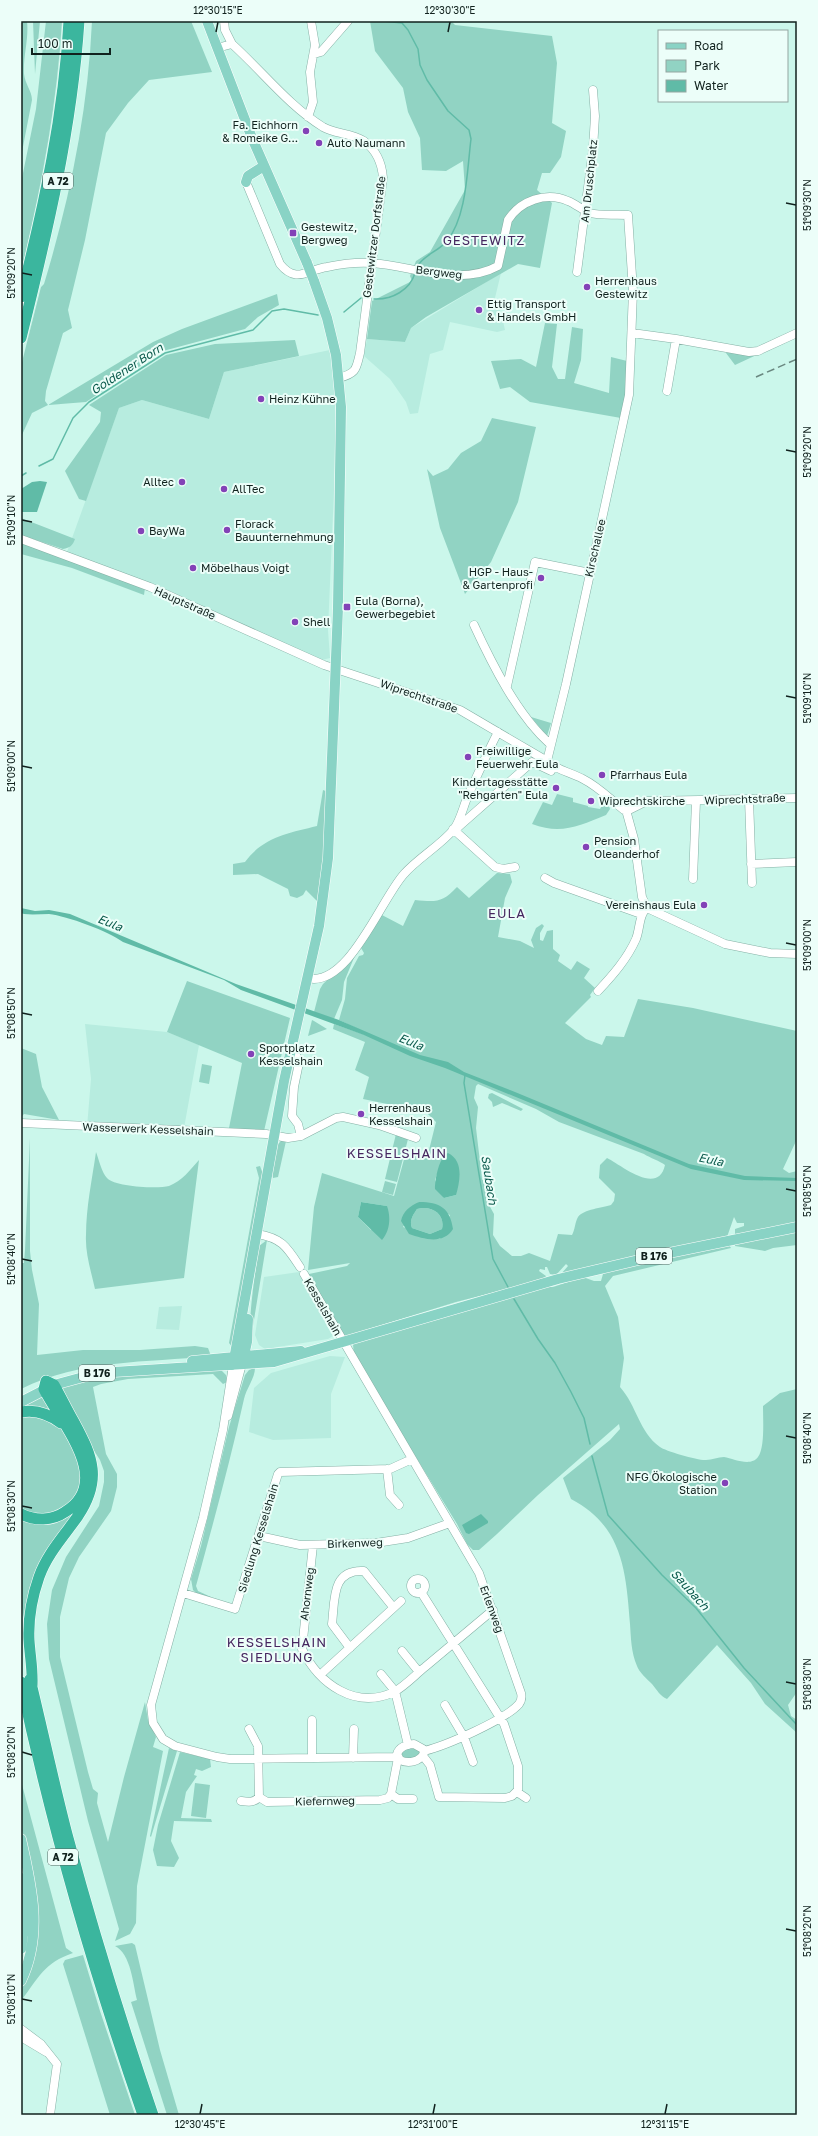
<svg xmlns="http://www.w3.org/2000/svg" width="818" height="2136" viewBox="0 0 818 2136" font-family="'Golos Text',sans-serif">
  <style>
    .built { fill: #b7ecdf }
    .green { fill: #91d3c3; fill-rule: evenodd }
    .water { fill: #60bba7; fill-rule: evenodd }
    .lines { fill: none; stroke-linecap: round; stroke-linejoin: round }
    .stream { stroke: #60bba7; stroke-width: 1.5 }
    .minor-casing { stroke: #85b0a5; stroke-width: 9 }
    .major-casing { stroke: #fff; stroke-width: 11 }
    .highway-casing { stroke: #fff; stroke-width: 12 }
    .minor { stroke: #fff; stroke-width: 8 }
    .major { stroke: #89d3c5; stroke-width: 10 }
    .highway { stroke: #3bb69e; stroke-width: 11 }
    .rail { stroke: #6a8880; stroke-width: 1.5; stroke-dasharray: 8 4; stroke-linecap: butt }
    .major-bridge-casing { stroke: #fff; stroke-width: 11; stroke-linecap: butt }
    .major-bridge { stroke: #89d3c5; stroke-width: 10 }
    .ticks { fill: none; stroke: #11221e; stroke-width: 1.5 }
    .poi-dot { fill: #8342b7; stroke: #ecfef9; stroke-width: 1.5 }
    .labels { text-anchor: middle; stroke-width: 4; stroke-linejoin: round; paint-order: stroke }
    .shield { fill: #ecfef9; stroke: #536460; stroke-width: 1 }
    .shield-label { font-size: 10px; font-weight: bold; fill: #11221e }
    .poi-label { font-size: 11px; fill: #11221e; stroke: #ecfef9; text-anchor: start }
    .street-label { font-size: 11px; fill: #11221e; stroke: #ecfef9 }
    .water-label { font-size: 12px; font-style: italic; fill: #0b5a4c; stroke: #ecfef9 }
    .quarter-label { font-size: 13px; letter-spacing: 1px; fill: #462760; stroke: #ecfef9 }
    .neatline { fill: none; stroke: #11221e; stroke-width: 1.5 }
    .ticks-label { font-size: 10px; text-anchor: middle; fill: #11221e }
  </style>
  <rect width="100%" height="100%" fill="#cbf7eb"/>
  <path class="built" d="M501 273 494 302 501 312 505 330 497 332 450 322 443 350 430 354 418 413 410 414 406 402 390 379 364 356 367 339 405 342 411 328Z
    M330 350 335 390 336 444 328 630 330 658 322 660 309 655 156 585 67 552 119 408 142 400 209 419 224 372Z
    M85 1024 167 1032 199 1045 184 1128 87 1127 91 1079Z
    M299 1272 333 1336 328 1339 265 1349 259 1345 255 1335 264 1277Z
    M182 1306 179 1330 156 1329 159 1307Z
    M330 1356 345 1357 331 1394V1438L273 1440 249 1432 254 1388 271 1373Z"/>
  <path class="green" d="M21 21H27C29 39 23 56 24 74 25 84 32 91 32 100L21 157Z
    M33 21H40L35 74Z
    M46 21H62C57 106 41 189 21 271V183L36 109Z
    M92 21H191L212 72 149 80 128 103 106 133 85 240 68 310 72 328 63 333 46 391 45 401 48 405 153 342 182 329 277 294 279 305 258 317 245 329 163 351 86 402 48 405 32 413 21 437V366L41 287 44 284C70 198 88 111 92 21Z
    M370 21H451L455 25 552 36 557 63 552 123 566 131 561 157 550 173H542L537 190 552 203 540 268 518 264 426 317 411 328 405 342 367 339 372 301 412 281 410 276 416 261 430 252 465 190 463 161 446 171 422 170 420 138 408 112 403 88 375 51Z
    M545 323 557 324 552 367 558 379H565L572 327 583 329 581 360 574 383 609 393 611 357 627 361 626 392 621 418 530 402 510 387 500 389 491 361 521 359 536 367Z
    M797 336 735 365 726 353 727 351 749 355Z
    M295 340 299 356 224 372 209 419 142 400 119 408 86 501 79 499 65 471 100 422 101 412 89 405 166 355 215 344Z
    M492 418 536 427 518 502 491 562 465 594 440 528 427 469 433 476 448 469 461 453 481 441Z
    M21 518 75 539C73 545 70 548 63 549L21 535Z
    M21 543 145 588 144 595 72 568 21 554Z
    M531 717 551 723 547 736Z
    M323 790 328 792 324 852 318 902 306 890 303 895 297 898 290 896 288 889 258 874 233 875V864L245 862C263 837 289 833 317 826Z
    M557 794 573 798V802L588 806V807L600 809 603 804 608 803 610 809 606 815C579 826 561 835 532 824L543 802 552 805Z
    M497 873 510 874 512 882 505 898 498 937 520 941 534 948 531 940 536 928 542 924 544 926 540 933V940L543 941 547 931 553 930V949L560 955 558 961 571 970 577 961 590 969 584 978 595 988 590 995 591 997 565 1023 586 1039 602 1045 606 1036 624 1037 638 999 693 1008 797 1031V1139L783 1169 789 1173 797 1171V1224L735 1236V1229L744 1226V1223H737L734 1217 727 1237 561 1274 568 1266 566 1264 556 1275 550 1274 547 1267H545V1270L540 1269 539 1271 546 1276 543 1280 456 1302 346 1336 343 1335 309 1276V1274L347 1266 350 1263 308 1270 314 1207 322 1173 394 1196 406 1152 427 1158 436 1122 426 1112 363 1099 369 1077 355 1070 365 1042 333 1029 334 1024 371 1037 369 1034 339 1020 345 999 347 978 359 956 363 955 364 953 361 948 380 914 403 926 415 900C436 902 442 903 457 887L469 898ZM478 1084 536 1109 559 1122 644 1154C650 1158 660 1161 665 1165 658 1197 620 1164 607 1158L600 1165 599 1178 615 1194 614 1201 611 1205C602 1208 584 1209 578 1217 575 1222 575 1230 572 1235L558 1234 550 1261 529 1253 521 1256H512L500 1246 493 1235 494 1214 489 1205 492 1193 482 1179 476 1128 478 1107 474 1098 476 1086ZM443 1157 456 1195 444 1198 435 1180ZM361 1202 387 1206 371 1230 358 1217ZM419 1202 450 1215 440 1239 403 1227Z
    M356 953 344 982 342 1000 334 1019 314 1012 320 989 323 984Z
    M187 981 290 1018 264 1131 229 1128 242 1063 167 1032Z
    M312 1020 314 1021 327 1029 308 1036Z
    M21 1048 36 1054 42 1087 59 1120 24 1114 21 1117Z
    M202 1064 212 1066 209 1084 199 1082Z
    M492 1093 523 1109 521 1111 502 1103 493 1107 492 1102 488 1098 489 1094Z
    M396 1134 408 1139 397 1182 385 1179Z
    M30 1138V1251L32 1270 39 1304 37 1355 83 1350H140L195 1346 208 1348 211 1356C146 1363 81 1359 21 1389V1263H24L25 1250Z
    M281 1141H286L278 1177 273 1178 272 1175 277 1145Z
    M96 1152C99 1160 102 1173 107 1178 115 1187 158 1189 169 1186 182 1181 190 1170 199 1160L184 1278 95 1289C91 1271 85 1253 86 1235 86 1207 92 1180 96 1152Z
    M260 1166 263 1174 234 1349 229 1343 259 1178 256 1167Z
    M385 1181 396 1184 393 1195 382 1192Z
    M422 1208C435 1207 445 1216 442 1229L430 1234 412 1228C409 1221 413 1215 417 1209Z
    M797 1232V1245L773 1248 765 1251 735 1246V1243Z
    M267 1240 253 1326 252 1346C246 1326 256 1269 259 1246Z
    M729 1245 731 1248 613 1276 605 1286 618 1317 624 1358 620 1387C637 1406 639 1432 660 1447 665 1451 700 1461 706 1460 712 1460 718 1457 724 1457 734 1459 751 1467 758 1457 765 1448 763 1419 763 1406L780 1393 797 1389V1692L788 1705 791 1716 797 1720V1733L765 1704 751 1683 717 1645 667 1699C660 1696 657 1690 652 1684 647 1679 639 1672 637 1666 631 1652 631 1638 630 1624 626 1572 623 1526 571 1499L563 1478 610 1440 620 1429 619 1424 538 1495 497 1534 479 1550H473L467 1544 457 1524 354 1356 353 1344 543 1287H553L583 1277 594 1281H601L603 1274 610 1270Z
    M255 1368C255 1378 246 1389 244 1399 230 1462 213 1524 196 1586L198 1591 211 1597V1598L196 1593 193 1590 191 1579 201 1546 229 1427 245 1375 249 1370Z
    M220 1369 226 1375 227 1382 223 1384 213 1374 128 1379 101 1384 93 1387 106 1454 117 1474V1487L111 1511 79 1557 69 1578 60 1617V1657L88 1772 93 1789 98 1793 97 1803 108 1842 124 1777 145 1702 148 1720 156 1737 153 1747 163 1751 137 1886 136 1923 130 1934 115 1941 119 1929 88 1821 49 1659 47 1624 52 1590 66 1557 99 1506 104 1482V1471L100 1460 82 1432 63 1389 65 1385 82 1378Z
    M42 1393 56 1416 21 1406Z
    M31 1414 62 1427 68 1436 83 1476 75 1500 47 1516 21 1511V1415Z
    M83 1500 55 1541 26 1617 24 1618 21 1601V1517L36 1522Z
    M409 1747 421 1750 416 1758 403 1759 400 1753Z
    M169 1748 177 1751 151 1837 150 1836Z
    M180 1752 210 1759 211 1767 202 1771 196 1769 194 1775 197 1776 186 1792 181 1818 211 1819 212 1822 174 1821 171 1841 179 1858 174 1867 157 1866 153 1850 158 1825Z
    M21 1781 66 1948 73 1953C44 1963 39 1977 21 2001V1989L29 1972V1865L21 1825Z
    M195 1783 210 1785 206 1818 191 1816Z
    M132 1943 135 1945 160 2050 179 2115H167L131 2002 137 2000C133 1984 131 1954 115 1946Z
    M83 1955 100 2011 135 2115H110L63 1964 65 1960Z"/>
  <path class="water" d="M40 481 47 482 37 512H21V489L32 482Z
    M21 908 35 911 49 910 70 914 236 984 339 1020 420 1055 448 1062 464 1072 515 1092 689 1164 745 1176 797 1178V1181L744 1180 691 1169 445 1068 410 1056 364 1035 241 990 224 980 123 942C108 931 67 916 49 914 41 914 33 915 24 914L21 913Z
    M448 1153C464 1161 460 1181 456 1195L444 1198 435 1189C435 1179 439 1157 448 1153Z
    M361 1202 387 1206C391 1217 390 1231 382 1240L358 1217Z
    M419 1202C440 1202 450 1208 453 1229 443 1245 424 1239 409 1234L401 1221C403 1211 410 1206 419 1202ZM422 1208C435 1207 445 1216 442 1229L430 1234 412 1228C409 1221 413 1215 417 1209Z
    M481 1514 488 1521V1523L469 1534 466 1533 462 1525Z"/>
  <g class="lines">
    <path class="stream" d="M383 21 402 23 408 30 418 49 420 65 427 80 448 111 469 130 471 139C467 170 467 216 447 241 439 251 422 256 417 267
      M374 299C392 300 410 290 415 273
      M344 312 361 298
      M39 466 53 459 73 418 89 402 165 353 253 330 272 311 284 309 318 315
      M21 476 26 473
      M465 1075 464 1083 493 1259 508 1287
      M514 1299 538 1339 555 1363 571 1392 584 1418 590 1444
      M592 1456 608 1515 662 1575 696 1608 744 1668 797 1725"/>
    <g class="minor-casing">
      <path id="minor" d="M224 21 225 30 232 44C262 71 289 106 323 127 335 134 351 133 364 141 376 150 382 164 383 178L360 353C356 369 357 373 339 378
        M217 48 232 44
        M314 54 321 52 348 21
        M308 117 313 102 310 72 315 45 311 21
        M246 182 280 264C296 284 307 270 327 267 341 264 358 262 372 263 413 266 460 287 498 266L508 220C520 201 546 191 568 201 576 204 582 210 590 213 601 216 616 214 628 215L633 291 629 395 566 684 547 761
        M577 272 593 149 595 116 593 90
        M632 333 676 339 749 352 758 351 797 333
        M667 391 676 339
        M21 539 150 587 324 665 460 710 547 761C558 771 570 772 583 779 599 787 611 800 624 810H629L647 801 797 798
        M474 625C492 664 518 716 550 744
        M507 686 535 562 590 573
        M749 799 752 883
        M626 810 634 839 642 897 647 908 725 944 770 953 797 954
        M453 829 495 867 503 869 515 867
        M455 830 532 762 551 771 553 766
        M751 864 797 862
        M545 878 554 883 641 914
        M693 879 696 801
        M307 978C348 989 381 899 404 874 418 858 441 845 454 829 460 821 463 808 467 798 477 776 487 753 498 732
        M598 991C613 975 627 959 636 939 640 929 639 916 645 910
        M289 1055 297 1057 299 1063 294 1087 292 1116 298 1124 301 1136
        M21 1123 201 1131 266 1134 288 1138 301 1136 336 1118 343 1117 379 1125 416 1138
        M257 1234C282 1238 287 1247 300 1267
        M304 1274 479 1573 521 1693C522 1697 522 1700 519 1704 505 1720 445 1746 424 1751
        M233 1365 223 1430 203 1518 151 1705 153 1723 163 1739 175 1746 217 1757 230 1759 398 1757
        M228 1416 242 1364
        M387 1469 390 1495 399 1505
        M259 1536 300 1545 376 1543 408 1538 450 1523
        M313 1545 302 1649C319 1684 355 1710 394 1692 405 1686 415 1675 425 1667 448 1648 470 1629 493 1610
        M411 1586a7 7 0 1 1 14 0a7 7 0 1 1-14 0Z
        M421 1592 504 1724 518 1766V1790L512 1796 505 1798 439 1797 430 1765 423 1756
        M183 1593 235 1609 278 1474 280 1472 390 1469 412 1459
        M350 1648 332 1624C335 1600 331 1569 364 1571L393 1607
        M402 1651 419 1672
        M381 1674 395 1691 408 1745
        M320 1675 401 1601
        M445 1705 464 1737 473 1762
        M312 1720V1758
        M249 1729 258 1746 259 1797 267 1802 380 1800 388 1798 391 1794 398 1758
        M414 1744 423 1749 424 1753C420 1762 408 1764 400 1760L397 1754C399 1747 407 1744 414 1744Z
        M353 1758 354 1729
        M517 1792 526 1798
        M391 1794 398 1799H413
        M241 1801C248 1802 254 1803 259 1797
        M21 2029 41 2044 57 2064 50 2115
        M21 2037 46 2052"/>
    </g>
    <g class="major-casing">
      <path id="major" d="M207 21 252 138 307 263
        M246 182 248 176 264 166
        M243 1360 247 1342 248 1319
        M192 1361 301 1351
        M233 1365 284 1081 319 926 328 858 338 608 341 407 336 355 327 318 314 281
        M21 1402 54 1385 98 1373 274 1362 558 1279 664 1254 797 1227
        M21 1839C32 1887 43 1935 21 1981
        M21 1878 25 1921 21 1949"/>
    </g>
    <g class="highway-casing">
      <path id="highway" d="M21 297C44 206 64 115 69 21
        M21 338C47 233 72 129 79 21
        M21 1412C36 1409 49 1414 61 1423
        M21 1514C35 1521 52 1521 65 1512 115 1482 61 1423 44 1389L46 1381 54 1385C61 1397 67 1410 74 1422 93 1457 102 1480 78 1516 64 1536 47 1554 39 1577 32 1597 28 1619 29 1640 30 1656 33 1670 32 1686
        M30 1679C43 1732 54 1785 68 1838 93 1931 122 2024 153 2115
        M21 1682C52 1829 94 1973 143 2115"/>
    </g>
    <use href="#minor" class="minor"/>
    <use href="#major" class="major"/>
    <use href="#highway" class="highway"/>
    <path class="rail" d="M756 377 797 359"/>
    <g class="major-bridge-casing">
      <path id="major-bridge" d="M307 263 314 281"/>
    </g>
    <use href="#major-bridge" class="major-bridge"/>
  </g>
  <path class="ticks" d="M216 32 218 22M448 32 450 22M786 203 796 205M22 273 32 275M786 450 796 452M22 520 32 522M786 696 796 698M22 766 32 768M786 943 796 945M22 1013 32 1015M786 1189 796 1191M22 1259 32 1261M786 1436 796 1438M22 1506 32 1508M786 1682 796 1684M22 1752 32 1755M786 1929 796 1931M22 1999 32 2001M200 2114 202 2104M433 2114 435 2104M665 2114 667 2104"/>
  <g class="poi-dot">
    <circle cx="306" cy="131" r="4"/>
    <circle cx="319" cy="143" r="4"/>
    <rect x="289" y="229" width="8" height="8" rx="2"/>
    <circle cx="587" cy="287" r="4"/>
    <circle cx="479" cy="310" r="4"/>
    <circle cx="261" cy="399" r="4"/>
    <circle cx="182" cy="482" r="4"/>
    <circle cx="224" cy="489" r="4"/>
    <circle cx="227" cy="530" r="4"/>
    <circle cx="141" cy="531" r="4"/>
    <circle cx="193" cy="568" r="4"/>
    <circle cx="541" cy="578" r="4"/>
    <rect x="343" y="603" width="8" height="8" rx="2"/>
    <circle cx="295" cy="622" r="4"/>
    <circle cx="468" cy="757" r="4"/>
    <circle cx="602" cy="775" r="4"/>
    <circle cx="556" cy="788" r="4"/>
    <circle cx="591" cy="801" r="4"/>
    <circle cx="586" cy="847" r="4"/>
    <circle cx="704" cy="905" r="4"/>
    <circle cx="251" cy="1054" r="4"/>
    <circle cx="361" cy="1114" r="4"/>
    <circle cx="725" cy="1483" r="4"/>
  </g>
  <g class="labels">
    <g class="shield">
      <rect x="43" y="173" width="30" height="16" rx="3"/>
      <rect x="636" y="1248" width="36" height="16" rx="3"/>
      <rect x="79" y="1365" width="36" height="16" rx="3"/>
      <rect x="48" y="1849" width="30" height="16" rx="3"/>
    </g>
    <g class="shield-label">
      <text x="58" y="185">A 72</text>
      <text x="654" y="1260">B 176</text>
      <text x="97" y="1377">B 176</text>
      <text x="63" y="1861">A 72</text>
    </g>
    <g class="poi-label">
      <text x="298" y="129" text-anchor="end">Fa. Eichhorn<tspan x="298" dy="13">&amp; Romeike G...</tspan></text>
      <text x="327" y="147">Auto Naumann</text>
      <text x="301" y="231">Gestewitz,<tspan x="301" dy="13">Bergweg</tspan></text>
      <text x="595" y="285">Herrenhaus<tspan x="595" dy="13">Gestewitz</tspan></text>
      <text x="487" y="308">Ettig Transport<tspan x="487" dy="13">&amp; Handels GmbH</tspan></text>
      <text x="269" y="403">Heinz Kühne</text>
      <text x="174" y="486" text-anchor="end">Alltec</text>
      <text x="232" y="493">AllTec</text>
      <text x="235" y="528">Florack<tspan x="235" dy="13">Bauunternehmung</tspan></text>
      <text x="149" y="535">BayWa</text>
      <text x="201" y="572">Möbelhaus Voigt</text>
      <text x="533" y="576" text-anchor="end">HGP - Haus-<tspan x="533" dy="13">&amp; Gartenprofi</tspan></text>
      <text x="355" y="605">Eula (Borna),<tspan x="355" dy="13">Gewerbegebiet</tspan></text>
      <text x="303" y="626">Shell</text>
      <text x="476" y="755">Freiwillige<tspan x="476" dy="13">Feuerwehr Eula</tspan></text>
      <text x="610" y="779">Pfarrhaus Eula</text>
      <text x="548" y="786" text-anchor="end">Kindertagesstätte<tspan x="548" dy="13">"Rehgarten" Eula</tspan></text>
      <text x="599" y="805">Wiprechtskirche</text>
      <text x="594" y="845">Pension<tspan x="594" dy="13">Oleanderhof</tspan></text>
      <text x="696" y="909" text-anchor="end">Vereinshaus Eula</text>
      <text x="259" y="1052">Sportplatz<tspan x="259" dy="13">Kesselshain</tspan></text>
      <text x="369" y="1112">Herrenhaus<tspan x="369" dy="13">Kesselshain</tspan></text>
      <text x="717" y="1481" text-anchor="end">NFG Ökologische<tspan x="717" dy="13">Station</tspan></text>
    </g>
    <g class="street-label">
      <text transform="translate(589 181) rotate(-84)" y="4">Am Druschplatz</text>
      <text transform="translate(374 237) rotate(-83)" y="4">Gestewitzer Dorfstraße</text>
      <text transform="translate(439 272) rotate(7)" y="4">Bergweg</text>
      <text transform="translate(595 548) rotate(-77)" y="4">Kirschallee</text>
      <text transform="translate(185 603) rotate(24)" y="4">Hauptstraße</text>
      <text transform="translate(419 696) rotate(19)" y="4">Wiprechtstraße</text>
      <text transform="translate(745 799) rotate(-2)" y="4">Wiprechtstraße</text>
      <text transform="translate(148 1129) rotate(2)" y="4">Wasserwerk Kesselshain</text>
      <text transform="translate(323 1307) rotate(60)" y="4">Kesselshain</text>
      <text transform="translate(258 1538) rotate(-73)" y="4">Siedlung Kesselshain</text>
      <text transform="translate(355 1543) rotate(-2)" y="4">Birkenweg</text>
      <text transform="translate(307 1594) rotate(-83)" y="4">Ahornweg</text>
      <text transform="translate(492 1609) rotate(70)" y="4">Erlenweg</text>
      <text transform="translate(325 1801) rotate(-1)" y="4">Kiefernweg</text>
    </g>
    <g class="water-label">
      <text transform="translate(127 369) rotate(-33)" y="4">Goldener Born</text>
      <text transform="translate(110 923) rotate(22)" y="4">Eula</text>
      <text transform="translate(411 1042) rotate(22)" y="4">Eula</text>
      <text transform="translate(711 1160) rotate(12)" y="4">Eula</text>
      <text transform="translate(489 1180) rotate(81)" y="4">Saubach</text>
      <text transform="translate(690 1590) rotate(48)" y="4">Saubach</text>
    </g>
    <g class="quarter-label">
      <text x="484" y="245">GESTEWITZ</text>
      <text x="507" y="918">EULA</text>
      <text x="397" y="1158">KESSELSHAIN</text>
      <text x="277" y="1647">KESSELSHAIN<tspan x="277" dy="15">SIEDLUNG</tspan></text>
    </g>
  </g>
  <rect width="818" height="2136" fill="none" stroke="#ecfef9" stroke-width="44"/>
  <rect x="658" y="30" width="130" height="72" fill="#ecfef9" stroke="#94a6a1"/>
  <rect x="666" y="43" width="20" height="6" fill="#89d3c5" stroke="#94a6a1"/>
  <text x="694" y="50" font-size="12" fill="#11221e">Road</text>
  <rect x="666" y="60" width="20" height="12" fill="#91d3c3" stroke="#94a6a1"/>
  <text x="694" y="70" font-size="12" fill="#11221e">Park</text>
  <rect x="666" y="80" width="20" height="12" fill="#60bba7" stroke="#94a6a1"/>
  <text x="694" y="90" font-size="12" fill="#11221e">Water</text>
  <path d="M32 48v6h78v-6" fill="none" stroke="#11221e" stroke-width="2"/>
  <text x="38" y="48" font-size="12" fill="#11221e" stroke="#ecfef9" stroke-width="3" paint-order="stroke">100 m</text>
  <rect x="22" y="22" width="774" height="2092" class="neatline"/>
  <g class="ticks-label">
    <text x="218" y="14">12°30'15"E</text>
    <text x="450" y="14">12°30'30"E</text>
    <text transform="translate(807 205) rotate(-90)" y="4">51°09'30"N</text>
    <text transform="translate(11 273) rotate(-90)" y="4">51°09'20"N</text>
    <text transform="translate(807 452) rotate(-90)" y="4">51°09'20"N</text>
    <text transform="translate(11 520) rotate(-90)" y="4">51°09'10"N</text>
    <text transform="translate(807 698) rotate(-90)" y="4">51°09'10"N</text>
    <text transform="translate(11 766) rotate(-90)" y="4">51°09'00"N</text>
    <text transform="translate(807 945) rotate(-90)" y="4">51°09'00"N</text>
    <text transform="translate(11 1013) rotate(-90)" y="4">51°08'50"N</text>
    <text transform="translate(807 1191) rotate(-90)" y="4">51°08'50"N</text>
    <text transform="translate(11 1259) rotate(-90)" y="4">51°08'40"N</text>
    <text transform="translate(807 1438) rotate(-90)" y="4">51°08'40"N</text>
    <text transform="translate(11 1506) rotate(-90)" y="4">51°08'30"N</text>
    <text transform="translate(807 1684) rotate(-90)" y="4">51°08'30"N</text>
    <text transform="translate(11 1752) rotate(-90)" y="4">51°08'20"N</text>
    <text transform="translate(807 1931) rotate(-90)" y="4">51°08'20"N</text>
    <text transform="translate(11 1999) rotate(-90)" y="4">51°08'10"N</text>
    <text x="200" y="2128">12°30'45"E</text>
    <text x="433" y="2128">12°31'00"E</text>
    <text x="665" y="2128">12°31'15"E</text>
  </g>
</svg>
